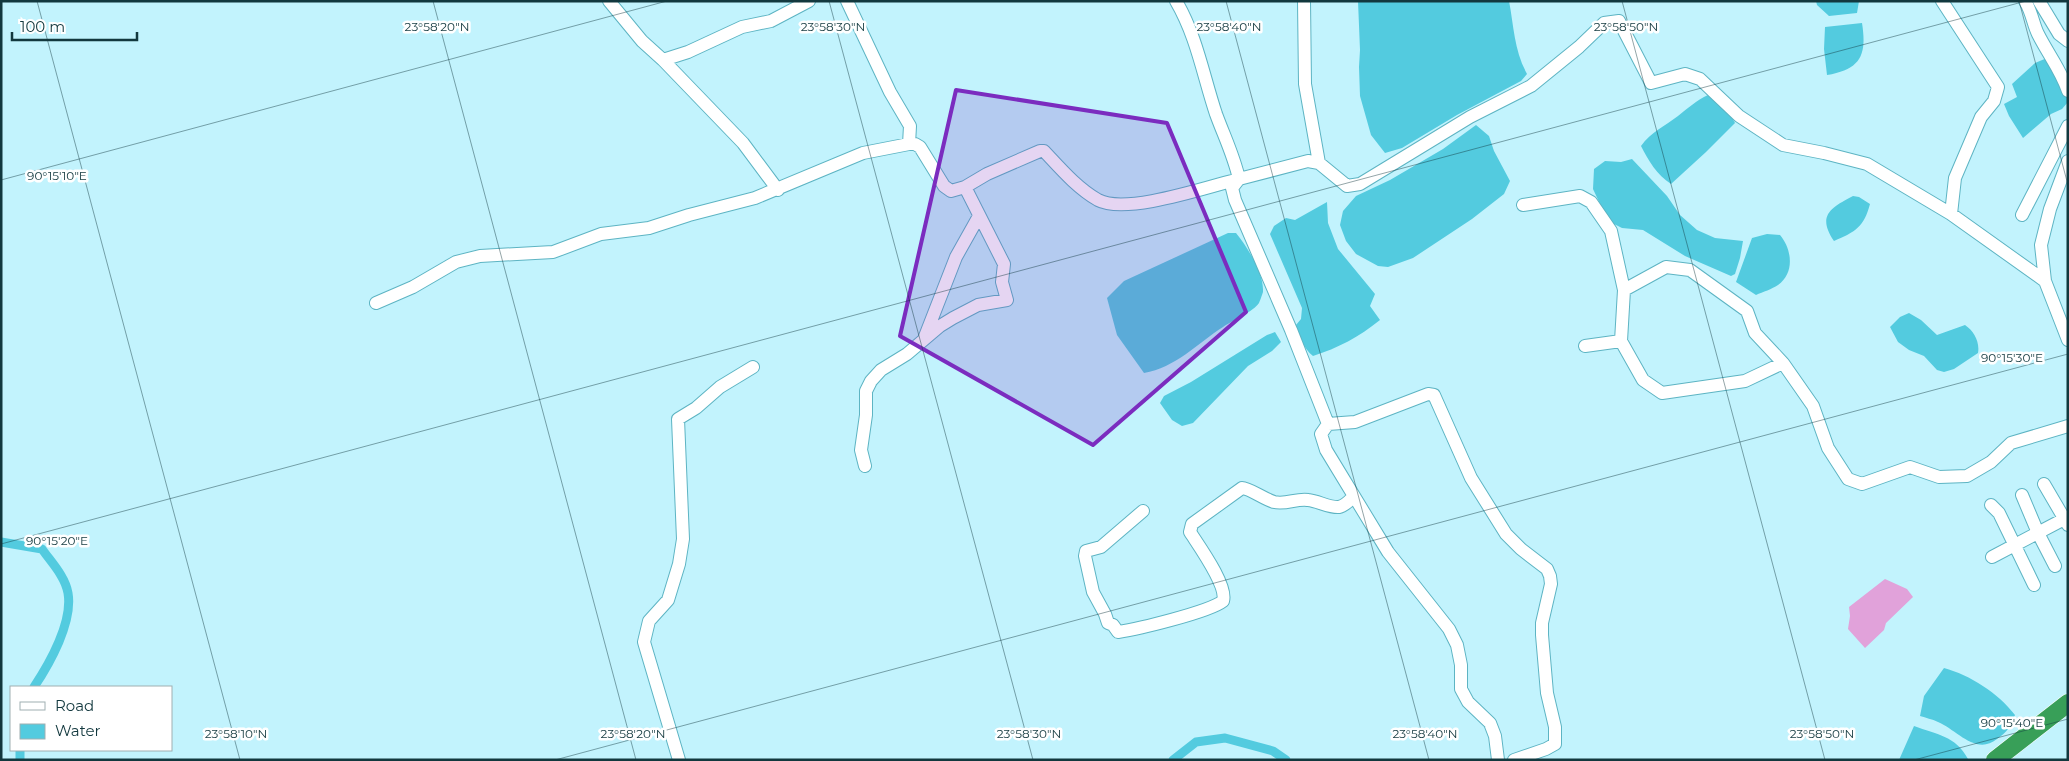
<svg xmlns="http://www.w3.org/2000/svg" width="2069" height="761" viewBox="0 0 2069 761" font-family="Montserrat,sans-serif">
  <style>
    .green { fill: #e1a2da }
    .water { fill: #53cbdf }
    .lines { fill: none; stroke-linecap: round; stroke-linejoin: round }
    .canal { stroke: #53cbdf; stroke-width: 9 }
    .minor-casing { stroke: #5db4c3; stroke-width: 14 }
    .highway-casing { stroke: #fff; stroke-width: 19 }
    .minor { stroke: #fff; stroke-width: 12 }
    .highway { stroke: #389f58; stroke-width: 18 }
    .marked { fill: #7b2cbf; fill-opacity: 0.2; stroke: #7b2cbf; stroke-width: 4; stroke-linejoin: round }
    .ticks { fill: none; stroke: #12383e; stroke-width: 1; stroke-opacity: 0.45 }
    .ticks-label { font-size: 12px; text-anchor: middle; fill: #12383e; stroke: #fff; stroke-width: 5; stroke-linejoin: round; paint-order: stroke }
  </style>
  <rect width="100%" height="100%" fill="#c2f3fd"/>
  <path class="green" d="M1885 579 1907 589 1913 597 1886 623 1884 630 1865 648 1848 629 1850 616 1849 607Z"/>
  <path class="water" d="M1358 1H1509C1514 27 1514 50 1527 74L1521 81 1457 115 1402 148 1385 153 1371 135 1360 96 1359 67 1360 50Z
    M1816 1H1859L1857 13 1829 16 1817 5Z
    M1862 23C1867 55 1861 69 1827 75L1824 49 1825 27Z
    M2047 58 2067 92 2068 102 2062 109 2051 114 2023 138 2009 116 2004 104 2017 97 2012 84 2035 63Z
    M1708 95 1730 114 1735 123 1706 152 1671 184C1657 175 1648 160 1641 146 1651 132 1665 126 1678 116 1688 108 1697 100 1708 95Z
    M1476 125 1489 136 1494 151 1510 181 1504 194 1472 219 1413 258 1388 267 1378 266 1356 254 1346 241 1340 225 1343 211 1356 196 1390 180 1443 149Z
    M1632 159 1667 196 1680 215 1697 230 1715 238 1743 241 1740 258 1735 274 1731 276 1685 256 1643 230 1622 228 1608 221 1593 189 1594 169 1605 161 1621 162Z
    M1853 196 1859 197 1870 204C1864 227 1855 232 1834 241 1817 216 1830 208 1853 196Z
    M1327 202 1328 223 1338 249 1375 294 1370 306 1380 320C1359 337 1338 348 1313 356 1303 348 1300 338 1296 325L1301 319 1302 308 1270 234 1274 226 1286 218 1295 220Z
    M1228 233H1236C1248 248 1264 273 1263 292 1262 295 1260 301 1259 303 1254 311 1232 321 1223 327 1198 343 1175 368 1144 373L1117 335 1107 298 1124 281Z
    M1767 234 1780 235C1792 249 1795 273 1778 285 1772 289 1763 292 1756 295L1736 282 1752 238Z
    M1909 313 1921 320 1937 335 1965 325C1974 331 1980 342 1978 353L1954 369 1944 372 1937 370 1924 356 1909 350 1898 342 1890 327 1900 317Z
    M1275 332 1281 342 1272 351 1248 366 1193 423 1182 426 1172 420 1160 403 1164 396 1191 382 1267 335Z
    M1944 668C1970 675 1998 693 2015 715 2010 728 2008 731 1997 739 1976 756 1957 730 1938 722 1932 719 1926 718 1920 716L1924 696Z
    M1914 726C1937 735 1955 735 1968 759L1899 760Z"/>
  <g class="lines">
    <path class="canal" d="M1 542 42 549C51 562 65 576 68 593 73 622 50 663 34 687
      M20 760V750
      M1173 760 1196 742 1225 738 1273 751 1286 760"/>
    <g class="minor-casing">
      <path id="minor" d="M609 1 642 41 663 60 688 52 742 27 771 21 809 1
        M847 1 890 92 910 126 909 144
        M1176 1C1197 37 1203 75 1216 114 1224 136 1234 156 1239 179L1308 161 1319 163 1347 186 1360 184 1470 117 1531 86 1579 47 1604 23 1619 21 1651 83 1685 74 1700 79 1739 116 1783 145 1824 153 1867 164 1951 214
        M1304 1 1305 84 1319 163
        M1942 1 1998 87 1994 101 1981 117 1955 178 1951 214 2045 281
        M2025 1C2032 12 2033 24 2038 34 2048 54 2061 70 2068 91
        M2039 1 2059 34 2068 41
        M663 60 743 143 778 190
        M2068 161 2050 209 2041 245 2045 281 2068 340
        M1523 205 1580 196 1591 202 1611 231 1624 290 1621 341
        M2022 215 2068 126
        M1624 290 1666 267 1690 270 1747 311 1755 333 1783 363
        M376 303 413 287 456 262 480 256 553 252 601 234 649 228 689 215 755 198 863 153 909 144H915L920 147 944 186 951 191 965 187 987 174 1040 151H1044C1060 168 1077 188 1098 200 1126 215 1207 187 1239 179L1232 188 1235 200 1291 330 1328 424 1355 422 1428 394 1434 395 1471 478 1506 534 1521 549 1547 569 1550 576 1551 584 1542 623V635L1547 693 1555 727V744L1546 749 1514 760
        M924 339 956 257 979 216
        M1585 346 1621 341 1643 380 1662 393 1745 381 1783 363 1813 406 1828 448 1848 479 1862 484 1910 467 1939 477 1967 476 1991 462 2011 443 2068 426
        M1328 424 1321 434 1326 450 1388 552 1449 629 1457 645 1461 665V689L1468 702 1490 723 1495 736 1498 760
        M865 466 861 450 866 415V391L871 381 881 370 907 354 940 326 953 318 978 305 1007 300 1002 282 1004 264 965 187
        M2044 484 2068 525
        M2022 495 2038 533 2055 566
        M1991 505 1999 513 2034 585
        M1143 511 1101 547 1086 551 1085 556 1093 592 1105 614 1108 623 1113 625 1118 632C1138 629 1209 612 1223 601 1228 586 1199 546 1190 532L1192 524 1242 488C1249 488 1264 499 1274 502 1286 505 1297 498 1308 500 1318 501 1330 508 1339 507 1345 506 1350 500 1354 496
        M1992 557 2068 517
        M679 760 644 642 649 621 668 600 679 564 683 539 678 419 696 408 720 387 753 367"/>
    </g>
    <g class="highway-casing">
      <path id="highway" d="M1995 760 2068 703"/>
    </g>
    <use href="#minor" class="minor"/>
    <use href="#highway" class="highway"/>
  </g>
  <path class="marked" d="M956 90 1167 123 1246 312 1093 445 900 336Z"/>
  <path class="ticks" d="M37 1 240 760M433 1 636 760M829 1 1033 760M1226 1 1429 760M1622 1 1825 760M2019 1 2068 185M1 180 667 1M1 544 2026 1M555 760 2068 354M1914 760 2068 719"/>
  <g class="ticks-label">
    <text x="1229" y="31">23°58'40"N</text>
    <text x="437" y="31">23°58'20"N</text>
    <text x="833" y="31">23°58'30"N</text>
    <text x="1626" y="31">23°58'50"N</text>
    <text x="57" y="180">90°15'10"E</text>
    <text x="2012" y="362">90°15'30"E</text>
    <text x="57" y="545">90°15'20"E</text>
    <text x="2012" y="727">90°15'40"E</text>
    <text x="236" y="738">23°58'10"N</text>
    <text x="633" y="738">23°58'20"N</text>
    <text x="1029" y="738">23°58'30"N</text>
    <text x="1425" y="738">23°58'40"N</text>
    <text x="1822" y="738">23°58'50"N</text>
  </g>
  <rect width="2069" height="761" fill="none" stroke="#12383e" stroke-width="5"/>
  <rect x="10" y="686" width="162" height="65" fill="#ffffff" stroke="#a0afb2"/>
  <rect x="20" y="702" width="25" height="8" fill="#ffffff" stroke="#a0afb2"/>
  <text x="55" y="711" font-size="15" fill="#12383e">Road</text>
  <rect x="20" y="724" width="25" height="15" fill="#53cbdf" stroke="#a0afb2"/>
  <text x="55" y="736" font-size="15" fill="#12383e">Water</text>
  <path d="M12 32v8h125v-8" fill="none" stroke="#12383e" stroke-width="2.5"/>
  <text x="20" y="32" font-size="15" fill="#12383e" stroke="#ffffff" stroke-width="4" paint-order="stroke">100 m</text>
</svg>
